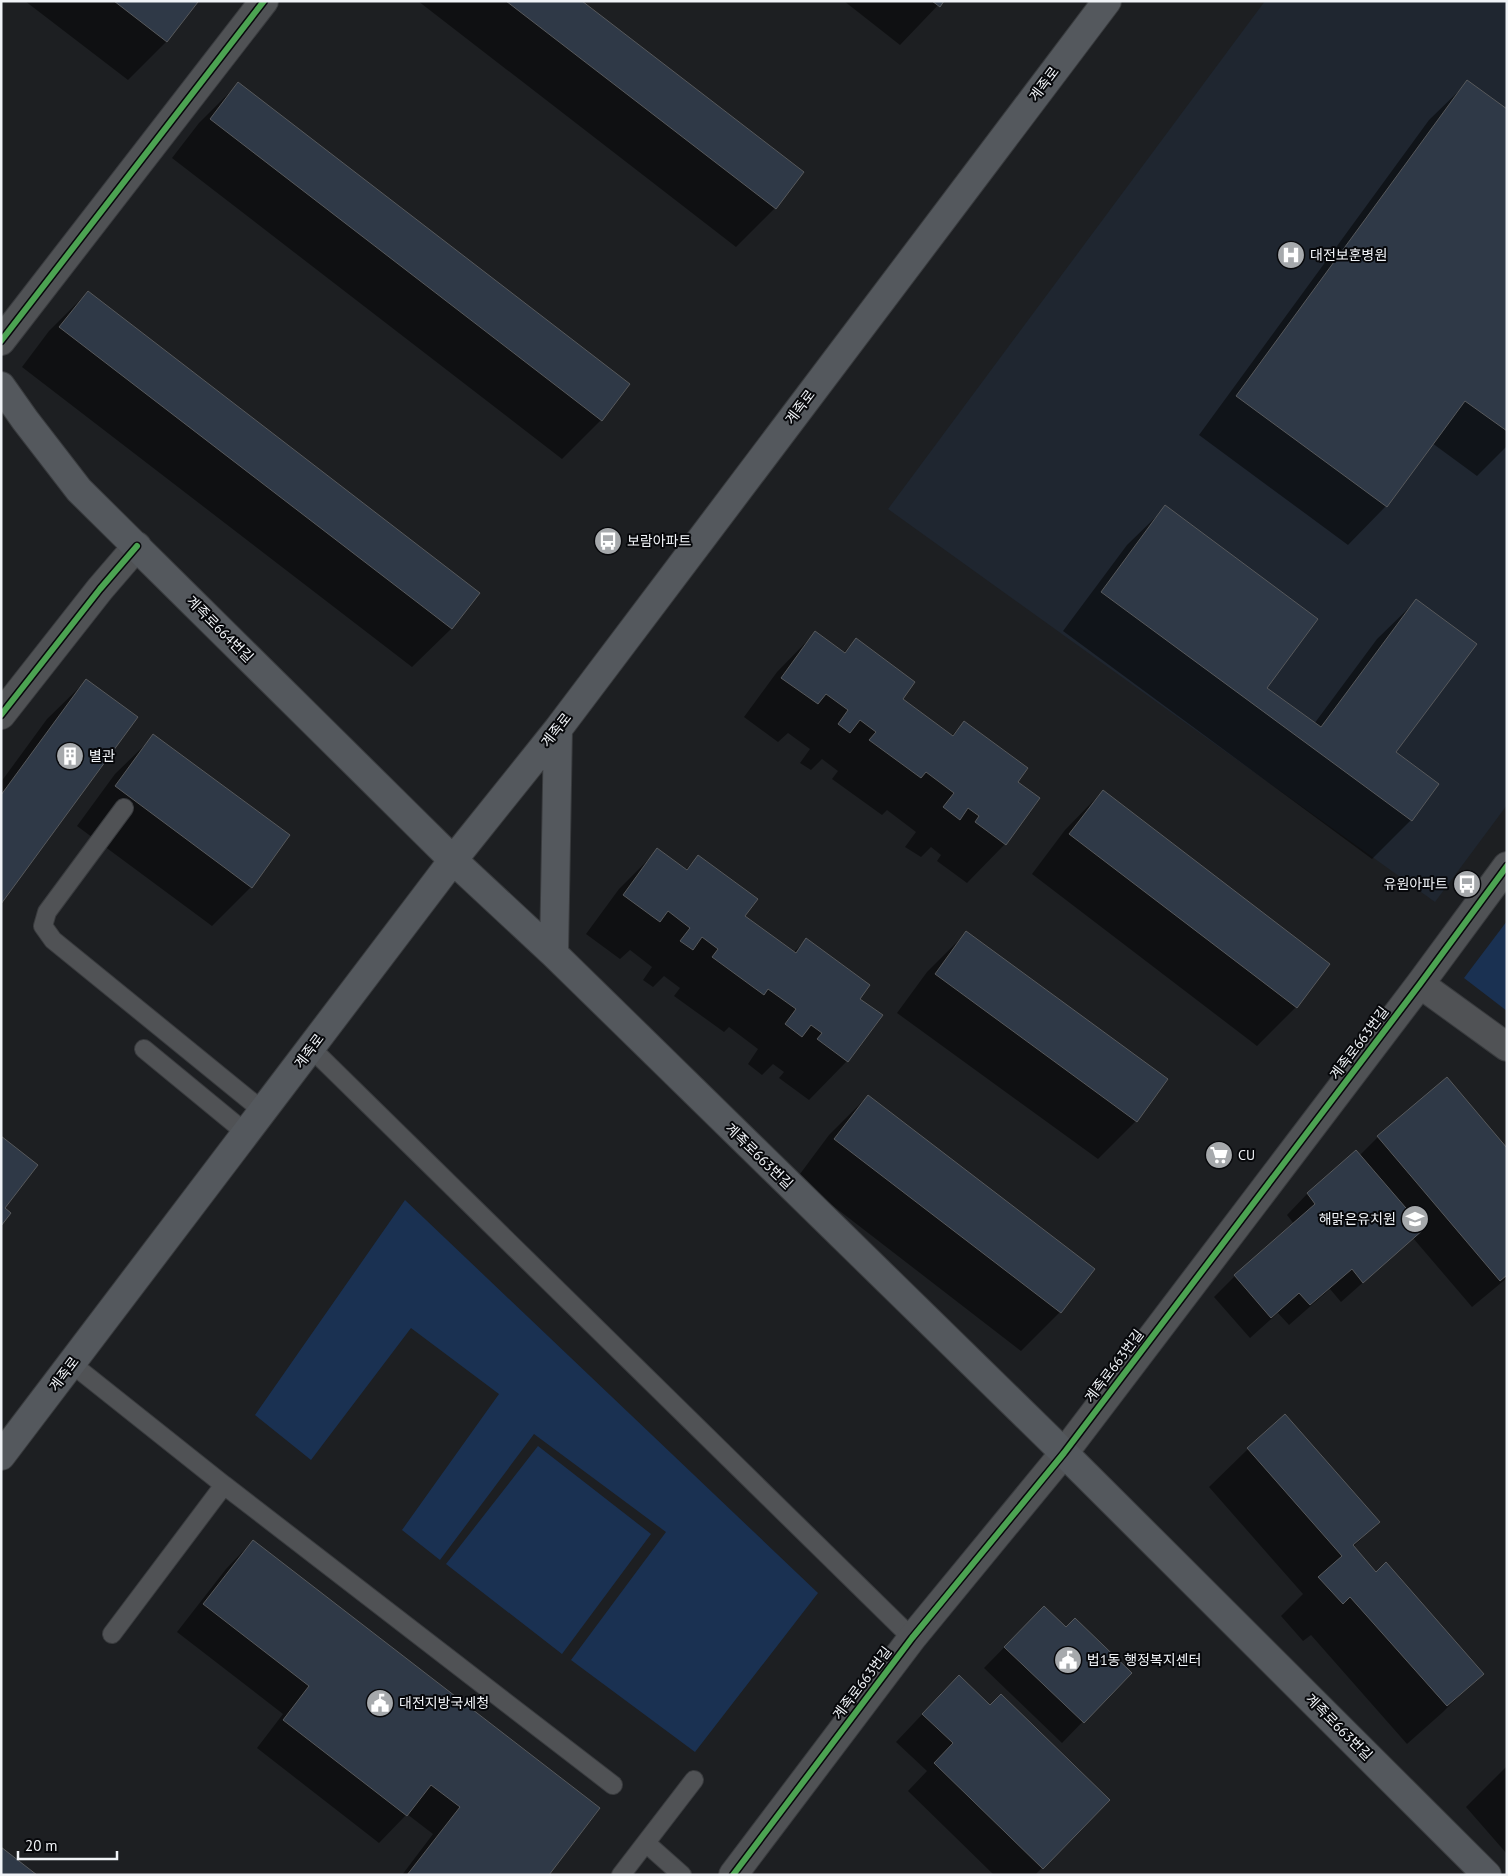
<svg xmlns="http://www.w3.org/2000/svg" width="1508" height="1876" viewBox="0 0 1508 1876" font-family="'PT Sans','Noto Sans KR',sans-serif">
  <style>
    .built { fill: #1f2630 }
    .green { fill: #1a3152 }
    .shadow { fill: #0007 }
    .building { fill: #2f3947; stroke: #57595c }
    .lines { fill: none; stroke-linecap: round; stroke-linejoin: round }
    .lane-casing { stroke: #393b3e; stroke-width: 20 }
    .street-casing { stroke: #393b3e; stroke-width: 30 }
    .secondary-casing { stroke: #393b3e; stroke-width: 30 }
    .lane { stroke: #505255; stroke-width: 18 }
    .street { stroke: #505255; stroke-width: 28 }
    .secondary { stroke: #54585d; stroke-width: 28 }
    .cycleway-casing { stroke: #07080b; stroke-width: 9 }
    .cycleway { stroke: #4ca352; stroke-width: 6 }
    .labels { text-anchor: middle; stroke-width: 4; stroke-linejoin: round; paint-order: stroke }
    .street-label { font-size: 14px; fill: #f0f3f7; stroke: #07080b }
    .poi-label { font-size: 14px; fill: #f0f3f7; stroke: #07080b; text-anchor: start }
  </style>
  <rect width="100%" height="100%" fill="#1d1f22"/>
  <path class="built" d="M1265 1H1507V805L1435 902 888 509Z"/>
  <path class="green" d="M1507 921V1011L1464 978Z
    M405 1200 818 1593 695 1752 571 1660 666 1532 534 1434 440 1560 402 1530 499 1394 411 1328 311 1460 255 1415Z
    M538 1446 651 1534 562 1654 446 1564Z"/>
  <path class="shadow" d="M25 1H194L196 3 166 42 128 80Z
    M418 1H580L775 208 736 247Z
    M844 1H942L900 45Z
    M1468 82 1507 110V446L1477 476 1432 443 1386 506 1348 545 1199 435 1429 120Z
    M238 84 628 385 601 420 562 459 172 158 199 123Z
    M88 292 478 593 451 629 412 667 22 367 49 331Z
    M1166 507 1266 688 1314 724 1377 639 1416 601 1395 753 1438 784 1411 820 1372 859 1063 631 1127 545Z
    M815 633 843 653 856 640 901 699 951 736 964 723 1016 782 1005 844 967 883 937 861 941 855 931 847 921 857 905 847 916 832 887 810 882 815 832 779 838 771 822 759 811 770 800 763 810 749 788 733 778 742 744 717 777 672Z
    M86 681 1 902V782L47 719Z
    M154 736 251 887 212 926 77 826 115 774Z
    M1103 791 1329 964 1296 1007 1257 1046 1032 874 1065 830Z
    M658 850 685 870 698 857 744 916 793 953 806 940 859 999 847 1061 809 1100 779 1078 784 1072 773 1064 762 1075 748 1064 758 1049 729 1027 724 1032 674 996 680 988 664 976 653 987 643 980 652 967 630 950 620 959 586 934 619 889Z
    M966 933 1136 1121 1098 1159 897 1013 927 972Z
    M1447 1079 1507 1150V1278L1472 1307 1413 1238 1341 1302 1330 1289 1289 1325 1278 1313 1250 1338 1214 1297 1235 1276 1294 1224 1287 1215 1307 1194 1356 1152 1359 1156 1378 1137Z
    M868 1096 1093 1269 1060 1312 1021 1351 797 1178 829 1135Z
    M1285 1416 1378 1522 1353 1547 1376 1573 1482 1673 1443 1712 1407 1744 1311 1635 1303 1641 1281 1616 1303 1594 1209 1487 1248 1449Z
    M253 1541 547 1875H402L433 1834 407 1814 379 1843 257 1748 283 1714 177 1632 226 1569Z
    M1023 1628H1066L1130 1673 1062 1743 984 1668Z
    M932 1704 990 1707 1108 1800 1035 1875H994L908 1791 927 1771 896 1742Z
    M1507 1766V1854L1466 1807Z"/>
  <path class="building" d="M114 1H196L198 2 167 42Z
    M506 1H582L804 172 776 209Z
    M932 1H944L940 7Z
    M1467 80 1507 109V431L1465 401 1387 507 1236 396Z
    M238 82 630 384 602 421 210 119Z
    M88 291 480 593 452 629 59 327Z
    M1165 505 1318 619 1267 688 1321 727 1416 599 1477 644 1396 752 1439 784 1412 821 1101 592Z
    M815 631 845 653 856 638 915 682 903 699 953 736 964 721 1028 768 1018 782 1040 798 1006 845 975 822 979 816 968 808 960 820 943 807 954 793 926 772 921 778 869 740 876 732 860 720 850 733 838 724 848 710 826 694 818 704 781 678Z
    M86 679 138 717 1 904V795Z
    M153 734 290 835 252 888 115 786Z
    M1103 790 1330 964 1297 1008 1069 834Z
    M657 848 687 870 698 855 758 899 745 916 796 953 806 938 870 985 860 999 883 1015 848 1062 817 1039 822 1033 811 1025 802 1037 785 1024 796 1009 768 989 764 995 712 957 718 949 702 937 693 950 680 941 690 928 668 911 660 922 623 895Z
    M966 931 1168 1079 1137 1122 935 974Z
    M1447 1077 1507 1148V1275L1500 1281 1377 1136Z
    M868 1095 1095 1269 1061 1313 834 1139Z
    M1 1136 38 1165 5 1208 11 1213 1 1226Z
    M1356 1150 1424 1229 1363 1283 1352 1269 1310 1305 1299 1293 1271 1318 1234 1275 1315 1204 1307 1193Z
    M1285 1414 1380 1522 1353 1545 1376 1572 1386 1562 1484 1674 1447 1706 1350 1597 1343 1604 1318 1577 1342 1556 1247 1448Z
    M253 1540 600 1808 549 1875H407L460 1807 431 1785 407 1816 283 1720 309 1686 203 1604Z
    M1044 1606 1066 1627 1075 1618 1132 1673 1084 1723 1004 1647Z
    M959 1675 990 1705 1001 1694 1110 1800 1043 1869 934 1763 953 1743 922 1714Z
    M1 1847 37 1875H1Z"/>
  <g class="lines">
    <g class="lane-casing">
      <path id="lane" d="M124 808 47 912 43 926 53 940 263 1111
        M144 1049 246 1133
        M312 1049 912 1638
        M72 1364 224 1485 112 1634
        M224 1485 613 1785
        M646 1843 682 1875
        M621 1875 694 1780"/>
    </g>
    <g class="street-casing">
      <path id="street" d="M1 341 264 1
        M1 715 100 589 137 546
        M1420 984 1507 1047
        M733 1875 912 1638 1064 1453 1420 984 1507 866"/>
    </g>
    <g class="secondary-casing">
      <path id="secondary" d="M1 386 25 420 79 490 453 860 554 954 1064 1453 1487 1875
        M554 954 558 729
        M1 1456 453 860 558 729 1107 1"/>
    </g>
    <use href="#lane" class="lane"/>
    <use href="#street" class="street"/>
    <use href="#secondary" class="secondary"/>
    <g class="cycleway-casing">
      <path id="cycleway" d="M1 341 264 1
        M1 715 100 589 137 546
        M733 1875 912 1638 1064 1453 1420 984 1507 866"/>
    </g>
    <use href="#cycleway" class="cycleway"/>
  </g>
  <defs>
    <g id="hospital-disc" transform="scale(1.4375)"><circle r="9.5" fill="#a6a9ac" stroke="#07080b"/><path d="M-5-5h3v3.5h4V-5h3V5h-3V1.5h-4V5h-3Z" fill="#fff"/></g>
    <g id="bus-disc" transform="scale(1.4375)"><circle r="9.5" fill="#a6a9ac" stroke="#07080b"/><path d="M-5-6H5V4H4V6H2V4H-2V6H-4V4H-5ZM-3.5-4V0h7V-4ZM-3.5 1.2v1.5H-2V1.2ZM2 1.2v1.5H3.5V1.2Z" fill="#fff"/></g>
    <g id="building-disc" transform="scale(1.4375)"><circle r="9.5" fill="#a6a9ac" stroke="#07080b"/><path d="M-4-6H4V6H1V3H-1V6H-4ZM-2.5-4.3h1.7v1.8h-1.7ZM.8-4.3h1.7v1.8H.8ZM-2.5-1h1.7V.8h-1.7ZM.8-1h1.7V.8H.8Z" fill="#fff"/></g>
    <g id="supermarket-disc" transform="scale(1.4375)"><circle r="9.5" fill="#a6a9ac" stroke="#07080b"/><path d="M-6-5.5h2.5l.6 2H6L4.5 2H-2.5L-4.4-4H-6ZM-1.5 3.2a1.3 1.3 0 1 0 .1 0ZM3 3.2a1.3 1.3 0 1 0 .1 0Z" fill="#fff"/></g>
    <g id="school-disc" transform="scale(1.4375)"><circle r="9.5" fill="#a6a9ac" stroke="#07080b"/><path d="M0-5L7-2L0 1L-7-2ZM-4 1L0 2.5L4 1V4Q0 6-4 4Z" fill="#fff"/></g>
    <g id="civic-disc" transform="scale(1.4375)"><circle r="9.5" fill="#a6a9ac" stroke="#07080b"/><path d="M-.6-6.5H3V-4.5H.6V-3L4-1V1h2V6H-6V1h2V-1L-.6-3ZM-1.2 2.5V6h2.4V2.5Z" fill="#fff"/></g>
  </defs>
  <g fill-rule="evenodd">
    <use href="#hospital-disc" x="1291" y="255"/>
    <use href="#bus-disc" x="608" y="541"/>
    <use href="#building-disc" x="70" y="756"/>
    <use href="#bus-disc" x="1467" y="884"/>
    <use href="#supermarket-disc" x="1219" y="1155"/>
    <use href="#school-disc" x="1415" y="1219"/>
    <use href="#civic-disc" x="1068" y="1660"/>
    <use href="#civic-disc" x="380" y="1703"/>
  </g>
  <g class="labels">
    <g class="street-label">
      <text transform="translate(1044 84) rotate(-53)" y="5">계족로</text>
      <text transform="translate(800 407) rotate(-53)" y="5">계족로</text>
      <text transform="translate(220 629) rotate(45)" y="5">계족로664번길</text>
      <text transform="translate(556 730) rotate(-52)" y="5">계족로</text>
      <text transform="translate(1359 1043) rotate(-53)" y="5">계족로663번길</text>
      <text transform="translate(309 1051) rotate(-53)" y="5">계족로</text>
      <text transform="translate(759 1156) rotate(44)" y="5">계족로663번길</text>
      <text transform="translate(1114 1366) rotate(-53)" y="5">계족로663번길</text>
      <text transform="translate(64 1374) rotate(-53)" y="5">계족로</text>
      <text transform="translate(862 1683) rotate(-53)" y="5">계족로663번길</text>
      <text transform="translate(1339 1727) rotate(45)" y="5">계족로663번길</text>
    </g>
    <g class="poi-label">
      <text x="1310" y="260">대전보훈병원</text>
      <text x="627" y="546">보람아파트</text>
      <text x="89" y="761">별관</text>
      <text x="1448" y="889" text-anchor="end">유원아파트</text>
      <text x="1238" y="1160">CU</text>
      <text x="1396" y="1224" text-anchor="end">해맑은유치원</text>
      <text x="1087" y="1665">법1동 행정복지센터</text>
      <text x="399" y="1708">대전지방국세청</text>
    </g>
  </g>
  <rect width="1508" height="1876" fill="none" stroke="#f0f3f7" stroke-width="5"/>
  <path d="M18 1851v8h99v-8" fill="none" stroke="#f0f3f7" stroke-width="2.5"/>
  <text x="25" y="1851" font-size="15" fill="#f0f3f7" stroke="#07080b" stroke-width="4" paint-order="stroke">20 m</text>
</svg>
